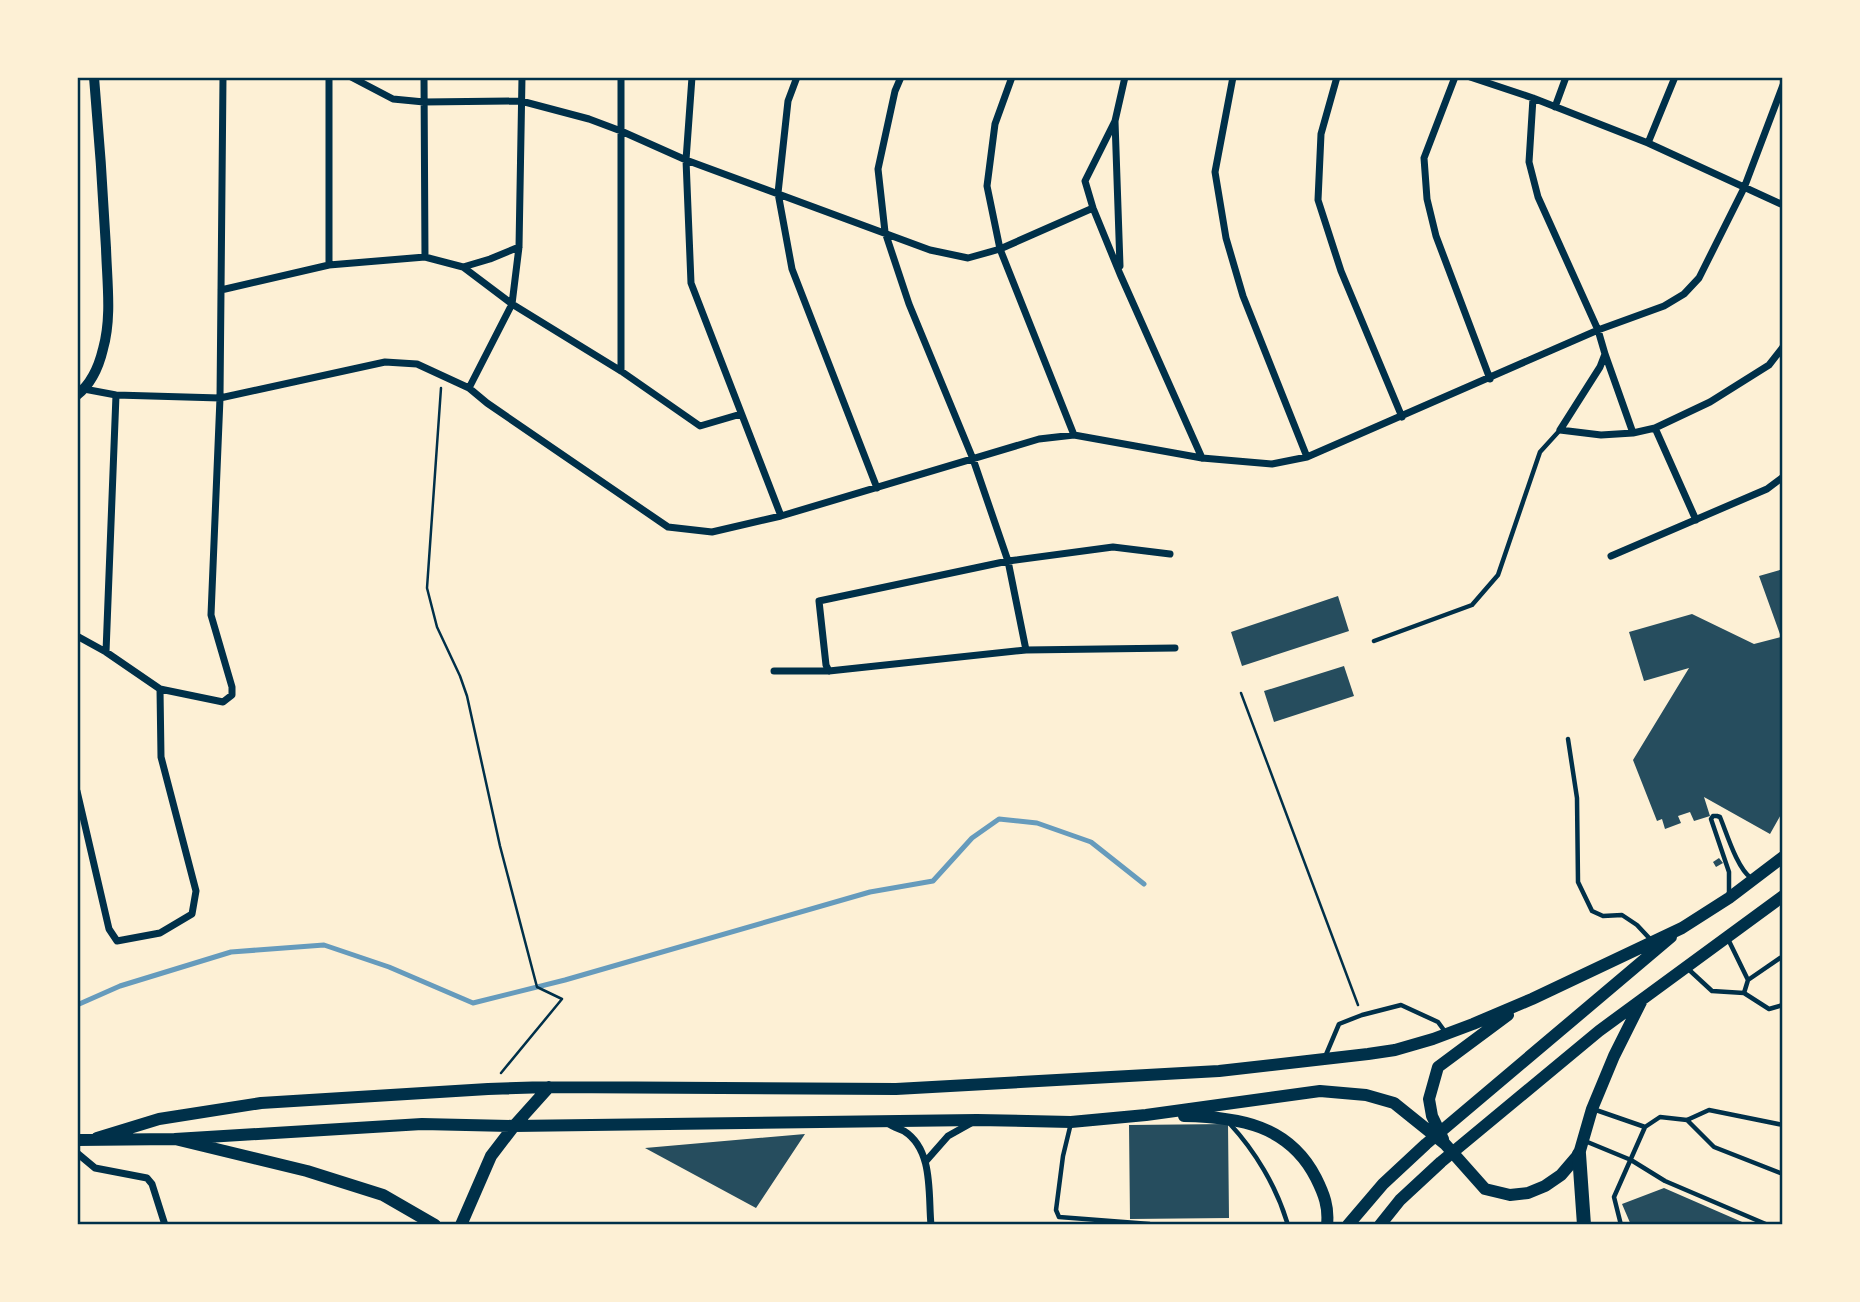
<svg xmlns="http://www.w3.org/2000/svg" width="1860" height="1302" viewBox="0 0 1860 1302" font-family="'Varela Round',sans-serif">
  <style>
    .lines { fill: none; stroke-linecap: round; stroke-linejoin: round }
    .stream { stroke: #669bbc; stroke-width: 5 }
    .building { fill: #264d5e }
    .path { stroke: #003049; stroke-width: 2.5 }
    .service { stroke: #003049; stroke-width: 4.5 }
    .minor { stroke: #003049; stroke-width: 7 }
    .tertiary { stroke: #003049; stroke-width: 10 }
    .secondary { stroke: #003049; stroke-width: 12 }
    .trunk { stroke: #003049; stroke-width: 14 }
    .neatline { fill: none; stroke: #003049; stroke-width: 2.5 }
  </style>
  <rect width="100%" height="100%" fill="#fdf0d5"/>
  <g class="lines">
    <path class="stream" d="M77 1005 120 986 231 952 324 945 389 967 473 1003 565 980 870 892 933 881 972 838 999 819 1037 823 1091 842 1144 884"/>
  </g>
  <path class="building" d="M1783 569V811L1770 834 1704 797 1710 816 1694 821 1690 812 1678 816 1681 823 1665 829 1662 819 1657 821 1633 760 1689 668 1644 681 1629 632 1692 614 1754 644 1781 637 1759 576Z
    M1338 596 1349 631 1242 666 1231 632Z
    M1344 666 1354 696 1274 722 1264 691Z
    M1719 858 1723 863 1716 867 1713 862Z
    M1228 1124 1229 1218 1130 1219 1129 1125Z
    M805 1134 756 1208 645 1148Z
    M1664 1188 1749 1225H1631L1622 1204Z"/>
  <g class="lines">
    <path class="path" d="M441 388 427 588 437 627 460 676 467 696 500 846 537 987 562 999 501 1073
      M1241 693 1358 1005"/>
    <path class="service" d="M1374 641 1472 605 1498 575 1540 452 1560 430
      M1568 739 1577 798 1578 882 1592 911 1603 916 1622 915 1637 925 1651 940
      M1729 896V872L1711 819 1713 816H1717L1720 817C1727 834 1737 868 1751 878
      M1728 939 1748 980 1744 993
      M1686 967 1712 991 1744 993 1769 1009 1783 1005
      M1748 980 1783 956
      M1325 1057 1339 1024 1362 1015 1401 1005 1438 1022 1446 1033
      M1593 1109 1645 1127
      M1687 1120 1714 1147 1783 1174
      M1071 1123 1063 1156 1056 1210 1059 1217 1150 1224 1210 1225
      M1230 1124C1255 1151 1276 1186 1287 1222L1286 1225
      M1585 1141 1631 1160 1665 1181 1768 1225
      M1621 1225 1614 1197 1645 1127 1660 1117 1687 1120 1709 1110 1783 1125"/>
    <path class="minor" d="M329 77V265
      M351 77 393 99 424 102 521 101 589 119 621 131 686 160 930 250 968 258 1000 249 1093 208
      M424 77 425 257
      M692 77 686 160 691 283 781 516
      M797 77 788 101 778 193 792 269 877 488
      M901 77 895 91 878 169 885 232 909 304 973 459 1008 561 1026 650
      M1012 77 995 124 987 186 1000 249 1074 435
      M1233 77 1215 172 1226 238 1243 296 1307 457
      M1337 77 1321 134 1318 200 1341 271 1402 417
      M1455 77 1424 158 1427 199 1436 236 1490 379
      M1470 77 1533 98 1648 143 1783 205
      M1533 98 1529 162 1538 197 1598 330 1605 354 1633 433
      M1555 107 1566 77
      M1115 121 1085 181 1093 208 1120 274 1202 458
      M1648 143 1675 77
      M1120 266 1115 121 1125 77
      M463 267 490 259 519 247
      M221 290 329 265 425 257 463 267 512 304 621 371 700 426 741 414
      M1605 354 1600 367 1560 430 1601 435 1633 433 1655 428 1710 402 1769 365 1783 347
      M621 371V77
      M469 388 512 304 519 247 522 77
      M84 389 116 395 220 398 385 362 417 364 469 388 487 403 668 527 712 532 781 516 1039 439 1074 435 1202 458 1272 464 1307 457 1598 330 1664 306 1684 294 1699 278 1744 188 1783 85
      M1655 428 1696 520
      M1611 556 1767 489 1783 477
      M77 636 106 652 160 689 223 702 232 695V687L211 615 220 398 223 77
      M106 652 116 395
      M774 671H829L1026 650 1175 648
      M829 671 826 665 819 601 1008 561 1113 547 1170 554
      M77 791 109 929 117 941 160 933 192 914 196 891 161 757 160 689
      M889 1124C894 1127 899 1129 904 1131 934 1150 928 1195 931 1225
      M77 1153 95 1168 147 1178 152 1184 165 1225
      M926 1161 948 1136 973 1122"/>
    <path class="tertiary" d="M77 395C91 384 99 366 103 349 112 317 107 282 106 248 103 191 99 134 94 77"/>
    <path class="secondary" d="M1184 1116C1239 1117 1289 1125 1316 1178 1324 1194 1329 1207 1327 1225
      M97 1138 159 1119 261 1103 488 1089 549 1087 896 1089 1219 1071 1368 1054 1395 1050 1433 1039 1473 1024 1532 999 1682 928 1729 898 1783 857
      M175 1139 422 1124 514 1126 977 1120 1071 1122 1146 1115 1320 1091 1366 1095 1394 1103 1445 1144 1485 1189 1510 1195 1528 1193 1545 1186 1561 1175 1579 1154 1592 1109 1614 1056 1642 1000
      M1443 1139 1432 1116 1429 1099 1438 1067 1508 1015
      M77 1140 175 1139 307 1171 383 1195 435 1225
      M461 1225 491 1156 514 1126 549 1087
      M1348 1225 1383 1184 1426 1144 1671 937
      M1380 1225 1400 1200 1441 1162 1599 1031 1783 896"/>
    <path class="trunk" d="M1579 1154 1584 1225"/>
  </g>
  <rect width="1860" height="1302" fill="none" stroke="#fdf0d5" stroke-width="158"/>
  <rect x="79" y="79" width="1702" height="1144" class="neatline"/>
</svg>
